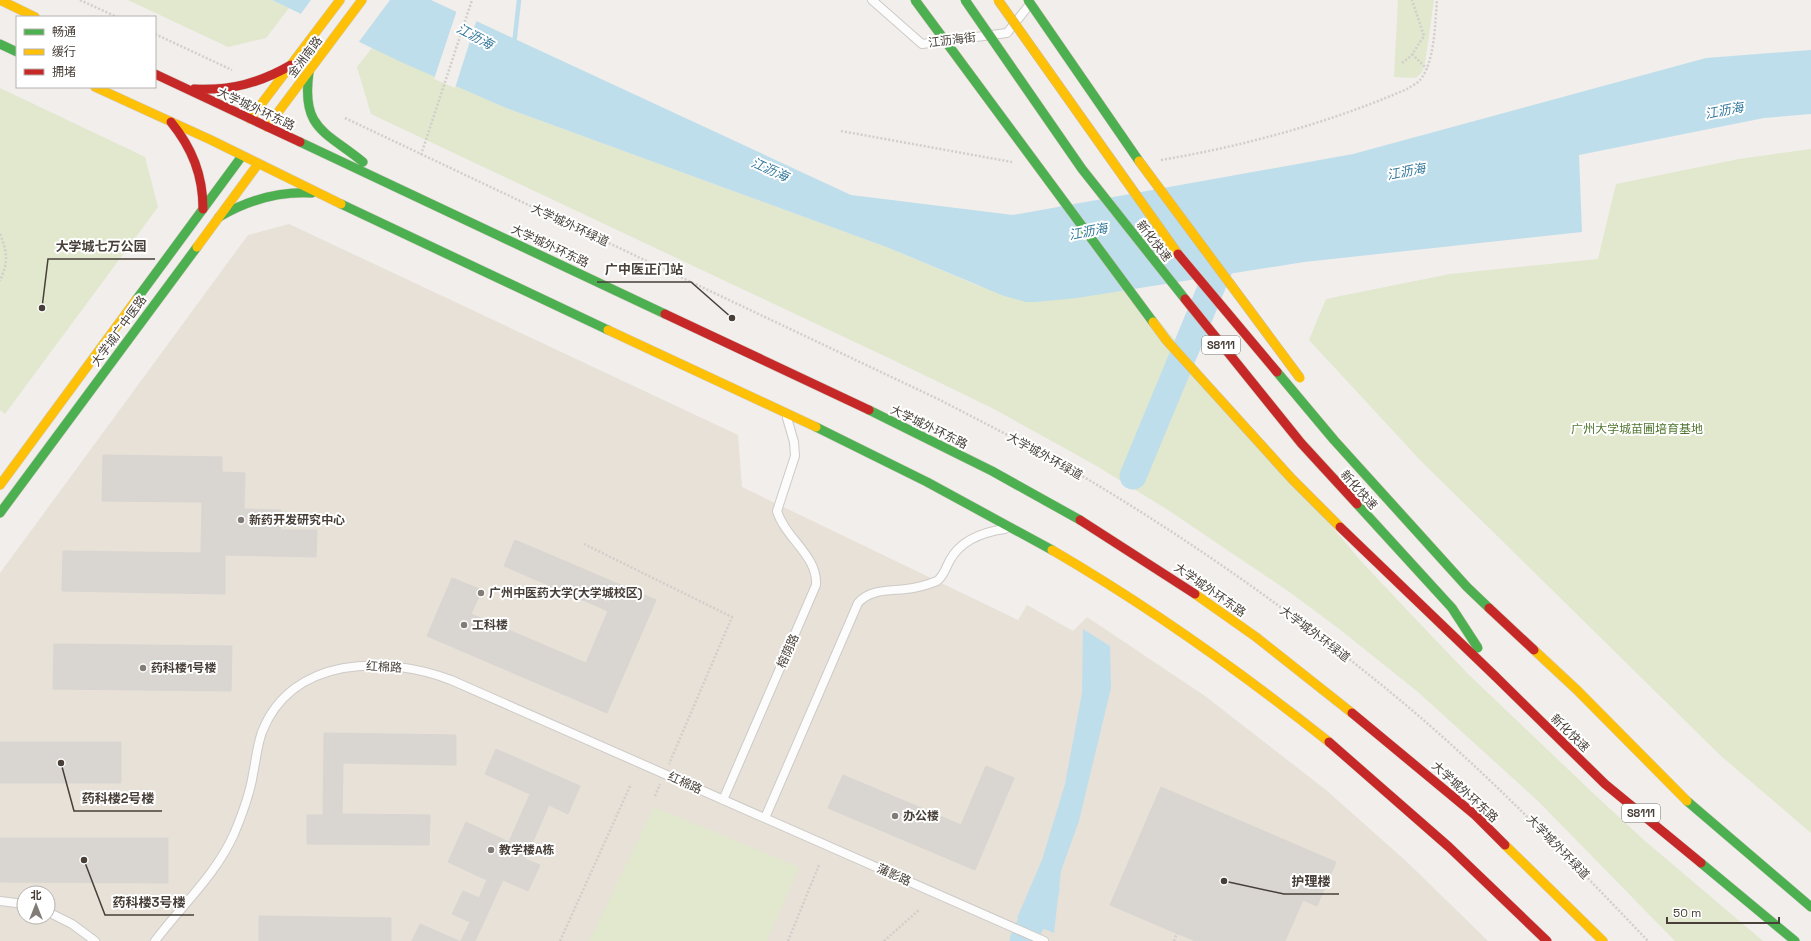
<svg xmlns="http://www.w3.org/2000/svg" width="1811" height="941" viewBox="0 0 1811 941" font-family="'Space Grotesk','Noto Sans SC',sans-serif">
  <style>
    .education { fill: #e7e1d7; fill-rule: evenodd }
    .green { fill: #e1e8cd }
    .water { fill: #bfdeeb }
    .pier { fill: #f1eeeb }
    .lines { fill: none; stroke-linecap: round; stroke-linejoin: round }
    .stream { stroke: #bfdeeb; stroke-width: 4.5 }
    .river { stroke: #bfdeeb; stroke-width: 27 }
    .building { fill: #d9d6d2; stroke: #d9d5d1 }
    .lane-casing { stroke: #cdcac7; stroke-width: 10 }
    .fast-casing { stroke: #d0cac3; stroke-width: 10 }
    .slow-casing { stroke: #d0cac3; stroke-width: 10 }
    .jam-casing { stroke: #d0cac3; stroke-width: 10 }
    .path { stroke: #d1cecc; stroke-width: 2.5; stroke-dasharray: 2 2; stroke-linecap: butt }
    .lane { stroke: #fdfcfc; stroke-width: 8 }
    .fast { stroke: #4caf50; stroke-width: 9 }
    .slow { stroke: #ffc107; stroke-width: 9 }
    .jam { stroke: #c62828; stroke-width: 9 }
    .fast-bridge-casing { stroke: #c7b9a8; stroke-width: 10; stroke-linecap: butt }
    .slow-bridge-casing { stroke: #c7b9a8; stroke-width: 10; stroke-linecap: butt }
    .jam-bridge-casing { stroke: #c7b9a8; stroke-width: 10; stroke-linecap: butt }
    .fast-bridge { stroke: #4caf50; stroke-width: 9 }
    .slow-bridge { stroke: #ffc107; stroke-width: 9 }
    .jam-bridge { stroke: #c62828; stroke-width: 9 }
    .poi-dot { fill: #827c77; stroke: #fff; stroke-width: 1.5 }
    .labels { text-anchor: middle; stroke-width: 4; stroke-linejoin: round; paint-order: stroke }
    .shield { fill: #fff; stroke: #7e7974; stroke-width: 1 }
    .shield-label { font-size: 11px; font-weight: bold; fill: #473f38 }
    .street-label { font-size: 12px; fill: #473f38; stroke: #fff }
    .park-label { font-size: 12px; fill: #50752f; stroke: #fff }
    .poi-label { font-size: 12px; font-weight: bold; fill: #473f38; stroke: #fff; text-anchor: start }
    .water-label { font-size: 13px; font-style: italic; fill: #347a9c; stroke: #fff }
    .leader { fill: none; stroke: #473f38; stroke-width: 1.5 }
    .callout-dot { fill: #473f38; stroke: #fff; stroke-width: 1.5 }
    .callout-label { font-size: 13px; text-anchor: middle; font-weight: bold; fill: #473f38; stroke: #fff; stroke-width: 4; stroke-linejoin: round; paint-order: stroke }
  </style>
  <rect width="100%" height="100%" fill="#f1eeeb"/>
  <path class="education" d="M289 224 738 435 742 487 1018 620 1027 605 1073 631 1087 617 1205 696 1326 790 1407 862 1488 941H0V573L248 235ZM24 893H48V917H24Z"/>
  <path class="green" d="M128 0H272L289 8 266 38 228 47Z
    M1398 0H1434L1425 63 1422 72 1416 78 1394 77Z
    M372 48 506 108 889 248 979 286 1036 302 1132 289 1360 560 1406 609 1468 674 1594 794 1645 841 1763 941H1675L1538 801 1418 692 1338 628 1288 591 1168 510 1095 465 994 409 893 360 371 114 357 67Z
    M0 88 145 157 158 207 5 414 0 410Z
    M1811 149V833L1721 756 1420 460 1309 340 1326 299 1450 274 1598 259 1616 184 1739 159Z
    M654 807 799 867 767 941H589Z"/>
  <path class="water" d="M272 0H431L851 195 1013 215 1353 154 1706 58 1811 50V114L1764 118 1579 155 1582 232 1304 262 1077 298 1036 302H1026L1004 296 889 248 506 108 401 62Z
    M1083 629 1110 646 1111 688 1079 821 1061 871 1054 933 1017 918 1042 860 1065 784 1082 693Z"/>
  <path class="pier" d="M311 0H390L358 43 300 15Z
    M457 10 477 19 455 88 434 79Z"/>
  <g class="lines">
    <path class="stream" d="M514 45 519 0"/>
    <path class="river" d="M1133 476 1219 269
      M1023 941 1046 890"/>
  </g>
  <path class="building" d="M103 455 222 457V472L245 473 244 509 281 510V530H317L316 557 225 555V594L62 591 63 551 201 553 202 502 102 501Z
    M515 540 656 600 607 713 427 636 452 578 482 590 471 614 586 663 608 611 504 566Z
    M54 644 232 646 231 691 53 689Z
    M324 733 456 735V765L343 763 342 814 430 815 429 845 307 844V815H323Z
    M0 742H121V783H0Z
    M496 749 580 786 568 814 549 805 525 859 540 865 528 891 503 880 475 941H461L470 922 452 914 463 891 479 898 487 880 448 862 466 822 509 842 530 794 485 774Z
    M986 766 1014 778 975 870 828 808 843 775 961 825Z
    M1161 787 1336 862 1317 906 1303 900 1285 941H1195L1110 905Z
    M0 838H168V883L0 882Z
    M259 916 391 918V941H259Z
    M420 924 459 941H412Z"/>
  <g class="lines">
    <g class="lane-casing">
      <path id="lane" d="M872 0 922 44 1007 33 1030 4
        M723 800 816 585C818 556 785 538 777 511L795 456 794 442 787 418
        M765 818 858 603C870 589 889 591 906 589 917 588 927 585 937 581 944 576 946 567 950 560 961 540 983 532 1005 529
        M0 901 24 904
        M48 912 72 924 95 941
        M155 941C182 905 215 876 234 834 242 815 250 794 253 774 256 760 257 746 262 732 292 656 385 655 451 680L1044 941"/>
    </g>
    <g class="fast-casing">
      <path id="fast" d="M0 44 17 52
        M309 72C301 129 325 131 363 162
        M300 142 665 314
        M341 204 608 330
        M219 217C248 200 278 191 312 193
        M136 300 242 156
        M869 410 992 471 1080 520
        M816 427 927 482 1052 550
        M0 513 197 247
        M1687 801 1811 907
        M1701 863 1795 941"/>
    </g>
    <g class="slow-casing">
      <path id="slow" d="M0 0 35 17
        M95 87 211 140 341 204
        M250 119 340 0
        M267 127 362 0
        M197 247 258 164
        M608 330 816 427
        M0 485 136 300
        M1052 550C1150 607 1241 672 1329 742
        M1195 594 1256 637 1352 713
        M1534 650 1577 690 1687 801
        M1505 845 1603 941"/>
    </g>
    <g class="jam-casing">
      <path id="jam" d="M155 74 300 142
        M194 89C230 91 260 83 291 65
        M171 122C192 148 203 175 203 209
        M665 314 869 410
        M1080 520 1195 594
        M1495 676 1605 784 1701 863
        M1352 713 1475 815 1505 845
        M1329 742 1449 847 1547 941"/>
    </g>
    <path class="path" d="M80 0 117 17
      M155 34 232 70
      M1412 54 1427 69
      M1402 63 1411 56 1424 36 1412 0
      M345 118 940 400C992 427 1044 453 1094 483 1197 545 1296 615 1389 691 1482 767 1565 854 1648 941
      M841 131 1012 162
      M421 155 472 0
      M1161 160C1244 146 1329 123 1407 89 1411 86 1417 84 1420 80 1435 62 1435 23 1437 0
      M0 234C8 254 8 262 0 281
      M584 544 732 617 669 764
      M655 796 660 784
      M560 941 631 784
      M788 941 819 865
      M884 941 920 909
      M1174 941 1177 933"/>
    <use href="#lane" class="lane"/>
    <use href="#fast" class="fast"/>
    <use href="#slow" class="slow"/>
    <use href="#jam" class="jam"/>
    <g class="fast-bridge-casing">
      <path id="fast-bridge" d="M915 0 1153 322
        M965 0 1082 169 1185 299
        M1028 0 1139 161
        M1277 372 1334 440 1467 587 1489 608
        M1357 504 1452 608 1478 648"/>
    </g>
    <g class="slow-bridge-casing">
      <path id="slow-bridge" d="M998 0 1178 254
        M1139 161 1300 378
        M1153 322 1167 341 1292 479 1340 527"/>
    </g>
    <g class="jam-bridge-casing">
      <path id="jam-bridge" d="M1178 254 1277 372
        M1185 299 1301 443 1357 504
        M1340 527 1495 676
        M1489 608 1534 650"/>
    </g>
    <use href="#fast-bridge" class="fast-bridge"/>
    <use href="#slow-bridge" class="slow-bridge"/>
    <use href="#jam-bridge" class="jam-bridge"/>
  </g>
  <g class="poi-dot">
    <circle cx="241" cy="520" r="4"/>
    <circle cx="481" cy="593" r="4"/>
    <circle cx="464" cy="625" r="4"/>
    <circle cx="143" cy="668" r="4"/>
    <circle cx="895" cy="816" r="4"/>
    <circle cx="491" cy="850" r="4"/>
  </g>
  <g class="labels">
    <g class="shield">
      <rect x="1202" y="336" width="38" height="18" rx="3"/>
      <rect x="1622" y="804" width="38" height="18" rx="3"/>
    </g>
    <g class="shield-label">
      <text x="1221" y="349">S8111</text>
      <text x="1641" y="817">S8111</text>
    </g>
    <g class="street-label">
      <text transform="translate(952 40) rotate(-7)" y="4">江沥海街</text>
      <text transform="translate(305 57) rotate(-53)" y="4">金洲南路</text>
      <text transform="translate(256 109) rotate(25)" y="4">大学城外环东路</text>
      <text transform="translate(570 225) rotate(25)" y="4">大学城外环绿道</text>
      <text transform="translate(1154 241) rotate(52)" y="4">新化快速</text>
      <text transform="translate(550 246) rotate(25)" y="4">大学城外环东路</text>
      <text transform="translate(119 331) rotate(-54)" y="4">大学城广中医路</text>
      <text transform="translate(929 427) rotate(26)" y="4">大学城外环东路</text>
      <text transform="translate(1045 456) rotate(29)" y="4">大学城外环绿道</text>
      <text transform="translate(1359 490) rotate(48)" y="4">新化快速</text>
      <text transform="translate(1210 590) rotate(35)" y="4">大学城外环东路</text>
      <text transform="translate(1315 634) rotate(37)" y="4">大学城外环绿道</text>
      <text transform="translate(788 651) rotate(-66)" y="4">榕荫路</text>
      <text transform="translate(384 667) rotate(3)" y="4">红棉路</text>
      <text transform="translate(1570 733) rotate(44)" y="4">新化快速</text>
      <text transform="translate(685 783) rotate(24)" y="4">红棉路</text>
      <text transform="translate(1465 792) rotate(42)" y="4">大学城外环东路</text>
      <text transform="translate(1558 847) rotate(46)" y="4">大学城外环绿道</text>
      <text transform="translate(894 875) rotate(24)" y="4">蒲影路</text>
    </g>
    <g class="park-label">
      <text x="1637" y="433">广州大学城苗圃培育基地</text>
    </g>
    <g class="poi-label">
      <text x="249" y="524">新药开发研究中心</text>
      <text x="489" y="597">广州中医药大学(大学城校区)</text>
      <text x="472" y="629">工科楼</text>
      <text x="151" y="672">药科楼1号楼</text>
      <text x="903" y="820">办公楼</text>
      <text x="499" y="854">教学楼A栋</text>
    </g>
    <g class="water-label">
      <text transform="translate(475 36) rotate(28)" y="5">江沥海</text>
      <text transform="translate(1724 110) rotate(-11)" y="5">江沥海</text>
      <text transform="translate(770 169) rotate(24)" y="5">江沥海</text>
      <text transform="translate(1406 171) rotate(-11)" y="5">江沥海</text>
      <text transform="translate(1088 231) rotate(-11)" y="5">江沥海</text>
    </g>
  </g>
  <path class="leader" d="M42 308L48 259H155M732 318L691 282H597M61 763L74 811H162M1224 881L1284 894H1339M84 860L105 915H194"/>
  <g class="callout-dot">
    <circle cx="42" cy="308" r="4"/>
    <circle cx="732" cy="318" r="4"/>
    <circle cx="61" cy="763" r="4"/>
    <circle cx="1224" cy="881" r="4"/>
    <circle cx="84" cy="860" r="4"/>
  </g>
  <g class="callout-label">
    <text x="101" y="251">大学城七万公园</text>
    <text x="644" y="274">广中医正门站</text>
    <text x="118" y="803">药科楼2号楼</text>
    <text x="1311" y="886">护理楼</text>
    <text x="149" y="907">药科楼3号楼</text>
  </g>
  <rect x="16" y="16" width="140" height="72" fill="#ffffff" stroke="#b5b2af"/>
  <rect x="24" y="29" width="20" height="6" fill="#4caf50" stroke="#b5b2af"/>
  <text x="52" y="36" font-size="12" fill="#473f38">畅通</text>
  <rect x="24" y="49" width="20" height="6" fill="#ffc107" stroke="#b5b2af"/>
  <text x="52" y="56" font-size="12" fill="#473f38">缓行</text>
  <rect x="24" y="69" width="20" height="6" fill="#c62828" stroke="#b5b2af"/>
  <text x="52" y="76" font-size="12" fill="#473f38">拥堵</text>
  <g transform="translate(36 905)"><circle r="19" fill="#ffffff" stroke="#b5b2af"/>
  <path d="M0-3L7 15L0 10L-7 15Z" fill="#827c77"/>
  <text y="-6" font-size="11" font-weight="bold" text-anchor="middle" fill="#473f38">北</text>
  </g>
  <path d="M1667 917v6h112v-6" fill="none" stroke="#473f38" stroke-width="2"/>
  <text x="1673" y="917" font-size="12" fill="#473f38" stroke="#ffffff" stroke-width="3" paint-order="stroke">50 m</text>
</svg>
